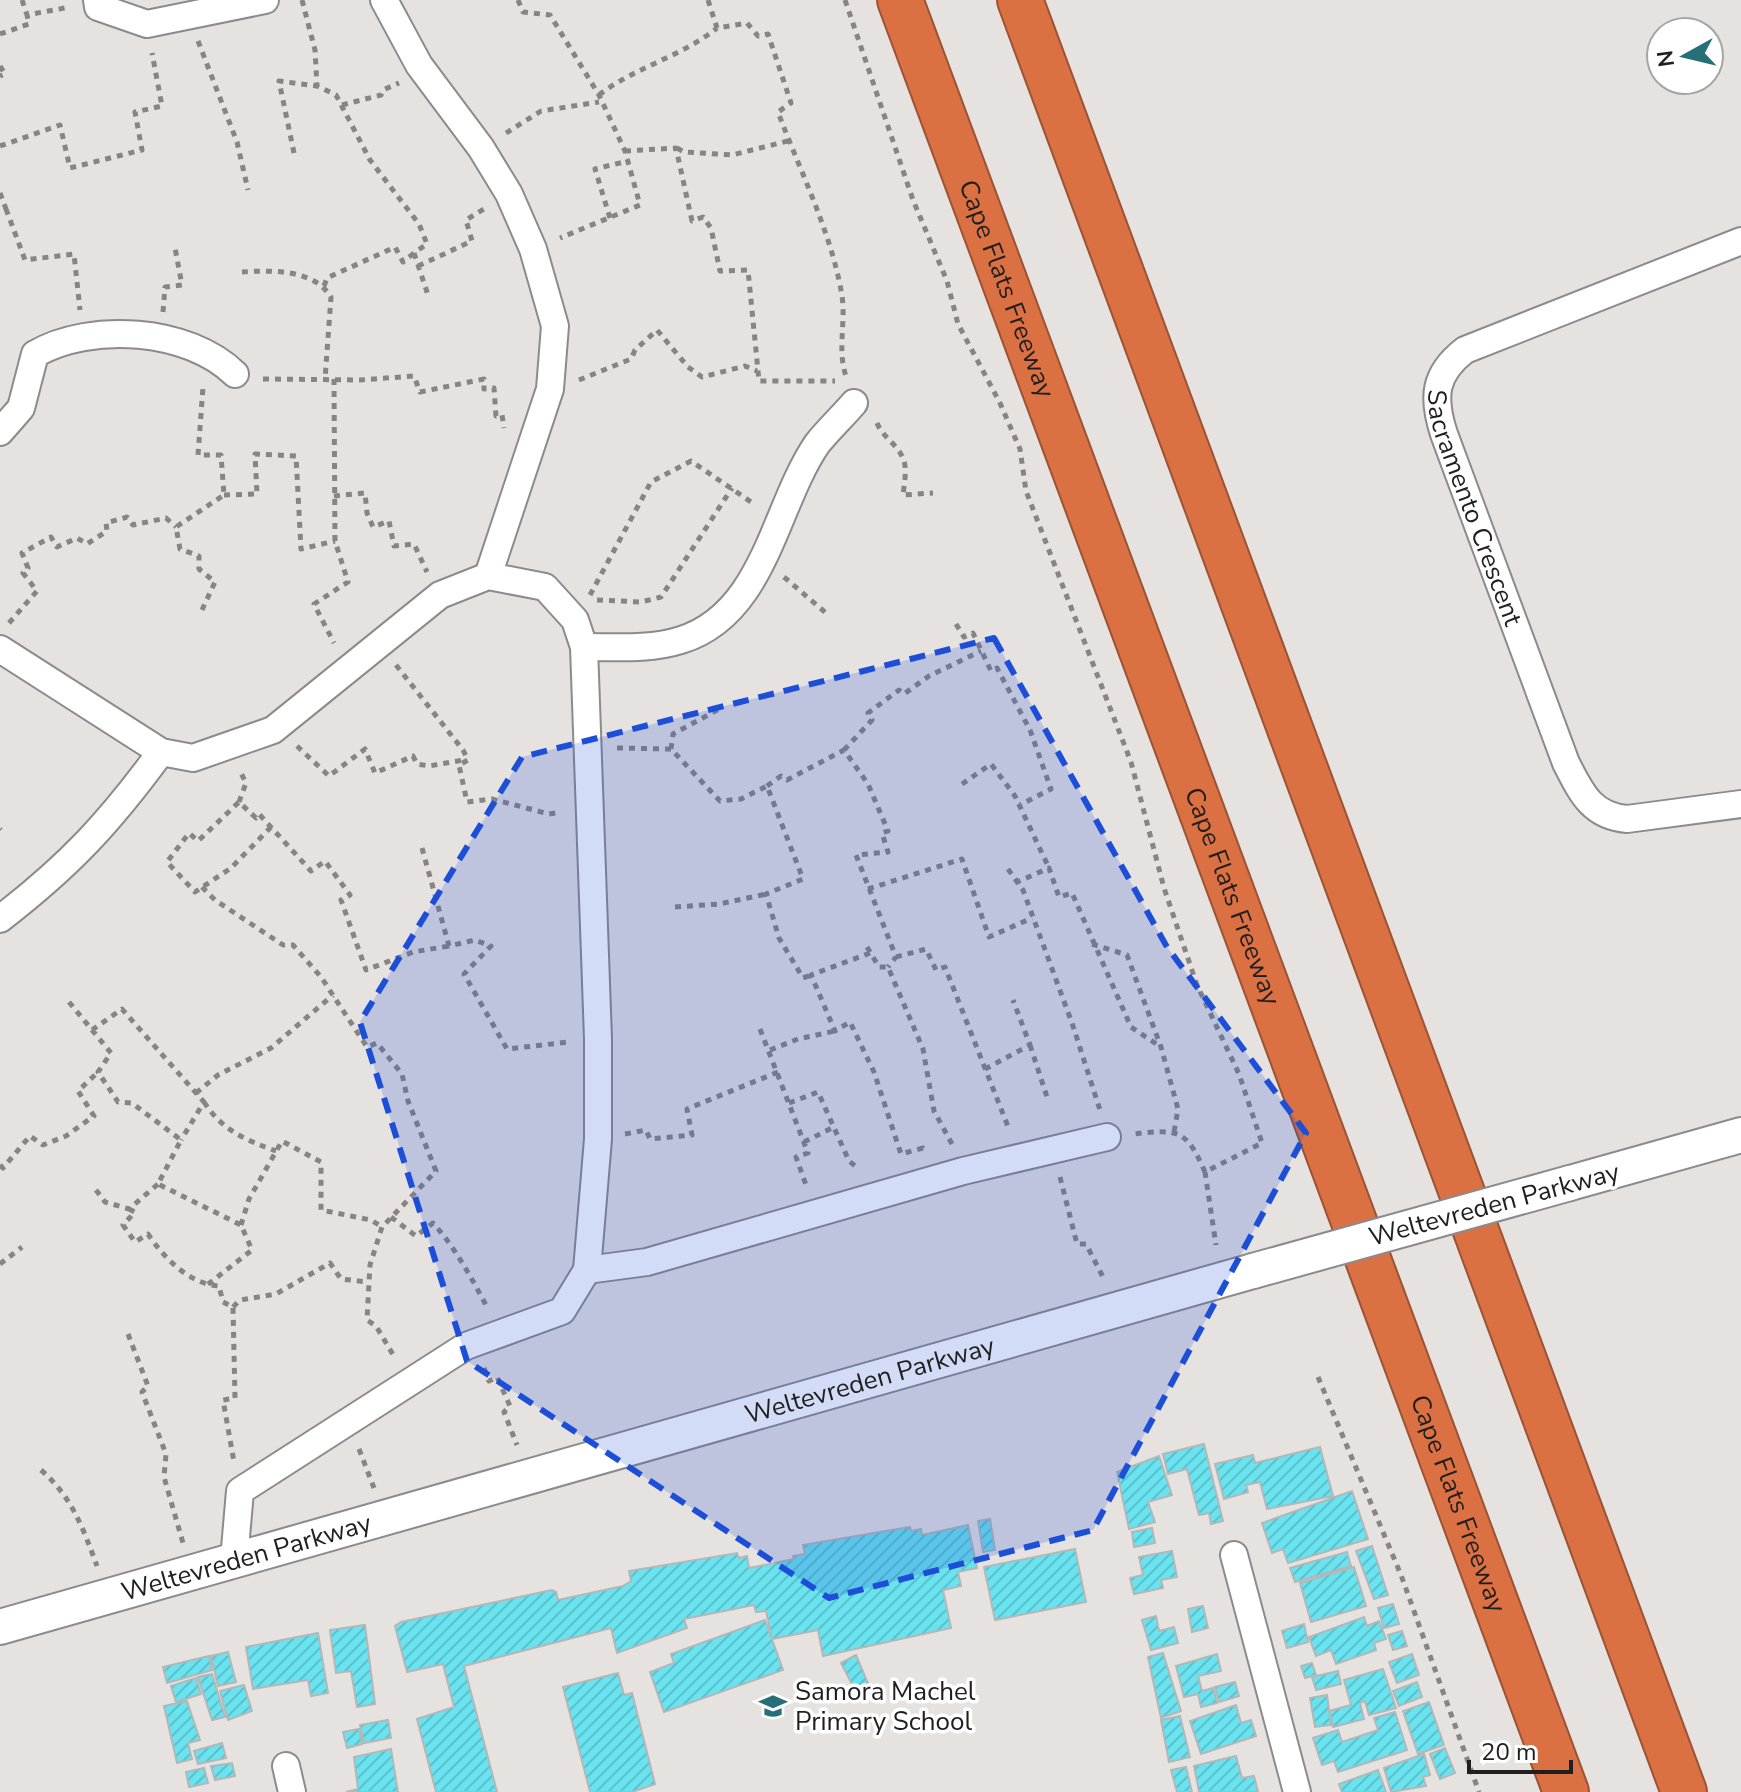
<svg xmlns="http://www.w3.org/2000/svg" width="1741" height="1792" viewBox="0 0 1741 1792" font-family="'Nunito Sans',sans-serif">
  <style>
    .building { fill: url(#building-hatch); stroke: #b3b7b7; stroke-width: 2 }
    .lines { fill: none; stroke-linecap: round; stroke-linejoin: round }
    .minor-casing { stroke: #8e8a89; stroke-width: 30 }
    .tertiary-casing { stroke: #8e8a89; stroke-width: 38 }
    .motorway-casing { stroke: #9a5335; stroke-width: 48 }
    .path { stroke: #878483; stroke-width: 5; stroke-dasharray: 6 6; stroke-linecap: butt }
    .minor { stroke: #fff; stroke-width: 26 }
    .tertiary { stroke: #fff; stroke-width: 34 }
    .motorway { stroke: #db7042; stroke-width: 44 }
    .tertiary-bridge-casing { stroke: #8e8a89; stroke-width: 38; stroke-linecap: butt }
    .tertiary-bridge { stroke: #fff; stroke-width: 34 }
    .marked { fill: #1d4ed8; fill-opacity: 0.2; stroke: #1d4ed8; stroke-width: 6; stroke-dasharray: 16 10; stroke-linejoin: round }
    .labels { text-anchor: middle; stroke-width: 7; stroke-linejoin: round; paint-order: stroke }
    .street-label { font-size: 26px; fill: #201e1e; stroke: #fff }
    .poi-label { font-size: 26px; fill: #201e1e; stroke: #fff; text-anchor: start }
  </style>
  <defs>
    <pattern id="building-hatch" width="6" height="6" patternUnits="userSpaceOnUse" patternTransform="scale(2)"><rect width="6" height="6" fill="#68e3ef"/><path d="M-1 1l2-2M0 6l6-6M5 7l2-2" fill="none" stroke="#5ac2cc"/></pattern>
  </defs>
  <rect width="100%" height="100%" fill="#e6e2e0"/>
  <path class="building" d="M1204 1444 1223 1521 1211 1524 1209 1513 1199 1515 1187 1469 1168 1474 1163 1454Z
    M1320 1447 1333 1496 1267 1509 1260 1482 1246 1485 1248 1492 1224 1499 1215 1464 1253 1455 1255 1463Z
    M1159 1456 1172 1495 1148 1502 1155 1522 1129 1529 1117 1472Z
    M1352 1491 1368 1539 1288 1563 1283 1549 1272 1553 1262 1523Z
    M990 1519 995 1550 983 1552 978 1521Z
    M968 1525 977 1568 958 1572 961 1586 943 1590 951 1628 823 1656 818 1630 772 1639 766 1611 756 1612 754 1605 684 1619 687 1628 617 1653 611 1628 464 1666 497 1792H436L417 1719 454 1707 443 1664 407 1672 395 1626 401 1622 552 1590 556 1592 558 1600 623 1586 631 1581 629 1571 737 1553 739 1558 747 1556 749 1568 794 1559 793 1556 805 1554 803 1545 910 1527 911 1531 921 1529 922 1535Z
    M1152 1528 1155 1543 1134 1547 1132 1532Z
    M1372 1546 1388 1595 1374 1599 1356 1551Z
    M1075 1549 1086 1602 995 1620 984 1567Z
    M1172 1551 1177 1577 1161 1580 1163 1588 1134 1594 1130 1578 1143 1575 1139 1557Z
    M1347 1552 1351 1566 1295 1582 1290 1568Z
    M1354 1567 1366 1606 1311 1622 1300 1583Z
    M1393 1604 1399 1624 1384 1628 1378 1608Z
    M1203 1606 1208 1628 1192 1632 1188 1609Z
    M1156 1616 1159 1631 1174 1627 1178 1643 1151 1650 1142 1620Z
    M1364 1617 1367 1626 1379 1621 1386 1639 1374 1643 1376 1650 1336 1664 1331 1650 1316 1656 1309 1637Z
    M765 1620 783 1670 664 1712 650 1672 674 1663 671 1654Z
    M1304 1624 1308 1642 1287 1648 1282 1631Z
    M365 1625 375 1704 357 1707 351 1671 336 1673 330 1630Z
    M1402 1631 1407 1646 1393 1650 1388 1635Z
    M318 1633 328 1693 311 1696 308 1680 253 1689 246 1647Z
    M228 1652 236 1682 218 1686 211 1656Z
    M1163 1653 1181 1711 1161 1718 1148 1657Z
    M1217 1654 1221 1671 1198 1676 1202 1691 1213 1688 1217 1703 1201 1707 1198 1694 1184 1697 1176 1666Z
    M1412 1654 1419 1675 1397 1683 1389 1662Z
    M856 1655 872 1693 859 1698 841 1663Z
    M209 1656 212 1670 167 1683 163 1667Z
    M1312 1663 1316 1675 1305 1678 1301 1666Z
    M1383 1669 1396 1708 1369 1715 1365 1701 1360 1703 1364 1719 1333 1727 1329 1711 1351 1705 1344 1680Z
    M1338 1671 1341 1684 1316 1690 1312 1677Z
    M618 1673 624 1695 632 1693 655 1784 632 1792H590L563 1687Z
    M212 1674 225 1717 212 1720 198 1677Z
    M196 1678 201 1694 176 1702 171 1686Z
    M1235 1682 1239 1696 1219 1702 1215 1687Z
    M1417 1682 1422 1697 1399 1706 1393 1691Z
    M244 1685 252 1711 228 1720 220 1691Z
    M1327 1695 1331 1725 1315 1727 1310 1698Z
    M187 1701 200 1740 188 1743 192 1759 177 1763 164 1706Z
    M1429 1702 1444 1745 1418 1754 1403 1711Z
    M1236 1705 1241 1723 1251 1720 1256 1736 1201 1754 1190 1721Z
    M1395 1712 1407 1750 1338 1772 1334 1761 1322 1765 1313 1738 1338 1730 1342 1742 1378 1730 1374 1718Z
    M1180 1716 1190 1757 1169 1762 1161 1720Z
    M388 1720 391 1738 364 1743 360 1725Z
    M359 1729 362 1744 347 1748 343 1732Z
    M222 1743 226 1758 198 1764 194 1751Z
    M1445 1748 1455 1773 1440 1779 1430 1754Z
    M391 1749 398 1792H346L358 1789 354 1757Z
    M1424 1754 1430 1775 1423 1777 1426 1786 1391 1792 1384 1768Z
    M1236 1756 1242 1778 1254 1776 1258 1792H1199L1194 1766Z
    M232 1763 235 1776 215 1780 211 1766Z
    M1186 1767 1192 1792H1177L1171 1770Z
    M204 1768 208 1783 189 1787 186 1772Z
    M1378 1770 1386 1792H1342L1339 1784Z"/>
  <g class="lines">
    <g class="minor-casing">
      <g id="minor">
        <path d="M97 0 98 7 147 24 265 0"/>
        <path d="M384 0 419 65 481 148 509 194 533 249 555 326 550 389 488 576"/>
        <path id="s1" d="M1741 241 1465 350C1434 374 1432 397 1444 434L1566 763C1581 792 1591 816 1627 819L1741 804"/>
        <path d="M0 432 21 408 35 354C91 322 188 328 235 374"/>
        <path d="M584 647C616 647 650 650 681 640 765 614 774 507 817 444 828 430 842 417 854 403"/>
        <path d="M0 649 161 752 193 758 273 730 440 595 488 576 545 587 575 620 584 647 598 1039V1139L587 1270 562 1311 466 1346 240 1491 234 1560"/>
        <path d="M0 919C70 865 109 823 161 752"/>
        <path d="M587 1270 647 1262 963 1171 1107 1137"/>
        <path d="M1234 1555 1297 1792"/>
        <path d="M286 1766 292 1792"/>
      </g>
    </g>
    <g class="tertiary-casing">
      <g id="tertiary">
        <path d="M1570 1183 1741 1135"/>
        <path id="s2" d="M0 1627 1253 1271"/>
      </g>
    </g>
    <g class="motorway-casing">
      <g id="motorway">
        <path id="s3" d="M900 0 1566 1792"/>
        <path d="M1020 0 1684 1792"/>
      </g>
    </g>
    <path class="path" d="M22 0 27 15 70 7
      M302 0 315 50 317 86 336 95 370 160 419 224 427 244 414 253 429 298
      M518 0 523 12 550 15 599 95 625 151 640 205 560 238
      M708 0 717 28 747 23 758 36 768 34 791 103 778 112C800 171 832 234 842 296 846 323 837 350 846 376
      M845 0 913 200 947 281 958 324 1000 403 1020 449 1026 491 1131 762 1164 888 1197 985 1239 1074 1262 1143 1205 1172C1186 1129 1179 1129 1133 1134
      M0 34 29 24 27 15
      M198 41 237 142 248 190
      M0 66 5 74 0 76
      M599 95C635 67 681 57 717 28
      M342 105 381 95 383 90 399 83
      M506 133 541 111 599 102
      M0 146 60 125 70 168 142 150 135 112 162 106 152 53
      M677 148 684 152 732 155 788 141
      M625 151 676 148 692 221 703 217 711 228 720 271 748 270 759 381H835
      M294 153 279 81 317 86
      M0 193 6 209 0 210
      M6 209 25 260 74 254 80 310
      M610 218 595 169 628 161
      M418 266 472 241 466 220 484 209
      M242 272C271 270 314 269 331 297L325 379
      M324 286 327 278 395 247 403 262 414 253
      M163 312 165 287 182 285 175 248
      M263 379 360 380 414 376 420 392 484 379V389L494 388 496 416 502 415 504 428
      M334 379 335 541 348 582 314 604 334 643
      M579 380 631 359 635 350 657 330 688 367 702 377 745 366 757 371
      M877 423C883 438 899 445 904 461 907 470 904 486 903 495L933 493
      M224 495 257 494 255 454 296 456 301 549 335 541
      M334 496 365 493 367 513 373 527 389 521 394 546 414 544 427 572
      M784 577 826 613
      M590 595 651 482 691 461 754 504
      M597 600 641 602 661 597 732 488
      M202 610 215 582 199 569V556L180 549 176 527 224 495 221 455H198L203 387
      M9 623 37 591 23 573 28 568 22 553 51 537 57 547 77 538 87 544 107 531 106 523 127 517 133 525 166 518 176 527
      M956 624 964 637 973 633 991 671 997 668 1030 730 1051 789 1020 805
      M396 665 463 750 468 760 459 765 467 802 492 799 549 814 561 812
      M297 746 329 776 365 749 375 773 413 756 417 764 429 766 464 760
      M617 748 671 749 720 801 741 799 767 786 803 879 766 894 779 938 803 978 811 975
      M671 749 673 734 721 708
      M844 750 872 720 868 713 899 690 904 694 929 676 981 651
      M962 784 991 764 1015 796 1049 868
      M767 786 781 776 787 780 844 750 868 784 888 831 882 833 888 852 856 855 896 957 888 967
      M239 802 246 783 241 773
      M271 827 231 868 195 892 167 862 189 833 198 841 239 802 256 818 259 814 311 871 325 861 350 895 341 900 366 970 413 952 449 946
      M0 829 1 830
      M422 848 449 946 475 940 491 946 464 974 507 1049 569 1042
      M1008 869 1023 890 1072 1023 1100 1110
      M1015 883 1049 868 1059 897 1072 893 1131 1027 1161 1047
      M202 887 215 900 283 945H293L321 977 367 1047 377 1043 402 1074 408 1101 436 1171 382 1227 370 1265 367 1320 376 1326 395 1358
      M868 889 962 859 989 937 1032 918
      M675 907 719 904 766 894
      M1092 944 1127 955 1161 1047 1178 1109 1174 1132
      M867 947 879 967H888L923 1049 934 1111 952 1144
      M870 953 811 975 835 1031 850 1022 874 1072 901 1154 923 1148 925 1152
      M896 957 926 949 936 970 945 967 1009 1129
      M69 1002 111 1053 98 1072 118 1102 132 1103 181 1140 158 1184 241 1225 252 1250 207 1285
      M760 1029 808 1153 796 1157 806 1185
      M92 1030 122 1009 204 1102 181 1140
      M1030 1045 1047 1097
      M770 1050 798 1039 835 1031
      M985 1069 1030 1045 1013 1000
      M196 1093 218 1075 271 1048 333 995
      M204 1102C222 1130 245 1140 276 1151
      M789 1103 818 1092 849 1161 859 1169
      M625 1134 646 1130 650 1139 692 1135 687 1109 778 1072
      M804 1142 834 1127
      M0 1165 3 1168 30 1136 43 1145 66 1136 94 1116 78 1091 98 1072
      M1205 1172 1216 1245
      M1060 1177 1077 1244H1086L1104 1279
      M96 1190 105 1202 129 1209 158 1184
      M129 1209 135 1212 123 1225 135 1242 148 1234C164 1258 189 1284 219 1286L223 1302 233 1307 235 1398 223 1400 234 1462
      M391 1217 416 1236 433 1223C457 1250 472 1279 488 1309
      M241 1225 249 1199 282 1141 321 1162V1210L371 1220 382 1227
      M0 1264 22 1247
      M233 1307 240 1300 276 1294 330 1263 341 1279 368 1282
      M128 1334 148 1386 142 1392 166 1454 164 1477 183 1543
      M484 1368 489 1381 497 1377 510 1406 504 1412 517 1445
      M1318 1377 1401 1575 1479 1792
      M359 1449 374 1488
      M41 1470C72 1497 83 1528 97 1566"/>
    <use href="#minor" class="minor"/>
    <use href="#tertiary" class="tertiary"/>
    <use href="#motorway" class="motorway"/>
    <g class="tertiary-bridge-casing">
      <path id="tertiary-bridge" d="M1253 1271 1570 1183"/>
    </g>
    <use href="#tertiary-bridge" class="tertiary-bridge"/>
  </g>
  <path class="marked" d="M994 638 1167 947 1306 1133 1093 1530 829 1598 467 1361 360 1022 522 757Z"/>
  <defs>
    <g id="school-bare" transform="scale(2.16)"><path d="M0-5L7-2L0 1L-7-2ZM-4 1L0 2.5L4 1V4Q0 6-4 4Z" fill="#256f76" stroke="#fff" stroke-width="2.5" paint-order="stroke"/></g>
  </defs>
  <g fill-rule="evenodd">
    <use href="#school-bare" x="773" y="1706"/>
  </g>
  <g class="labels">
    <g class="street-label">
      <text dy="9" stroke="none"><textPath href="#s3" startOffset="308">Cape Flats Freeway</textPath></text>
      <text dy="9" stroke="none"><textPath href="#s1" startOffset="470">Sacramento Crescent</textPath></text>
      <text dy="9" stroke="none"><textPath href="#s3" startOffset="956">Cape Flats Freeway</textPath></text>
      <text transform="translate(1494 1204) rotate(-15)" y="9">Weltevreden Parkway</text>
      <text dy="9" stroke="none"><textPath href="#s2" startOffset="904">Weltevreden Parkway</textPath></text>
      <text dy="9" stroke="none"><textPath href="#s3" startOffset="1604">Cape Flats Freeway</textPath></text>
      <text dy="9" stroke="none"><textPath href="#s2" startOffset="256">Weltevreden Parkway</textPath></text>
    </g>
    <g class="poi-label">
      <text x="795" y="1700">Samora Machel<tspan x="795" dy="30">Primary School</tspan></text>
    </g>
  </g>
  <g transform="translate(1685 56) rotate(262)"><circle r="38" fill="#ffffff" stroke="#a6a5a5" stroke-width="2"/>
  <path d="M0-6L14 30L0 20L-14 30Z" fill="#256f76"/>
  <text y="-12" font-size="22" font-weight="bold" text-anchor="middle" fill="#201e1e">N</text>
  </g>
  <path d="M1469 1760v12h102v-12" fill="none" stroke="#201e1e" stroke-width="4"/>
  <text x="1481" y="1760" font-size="24" fill="#201e1e" stroke="#ffffff" stroke-width="6" paint-order="stroke">20 m</text>
</svg>
